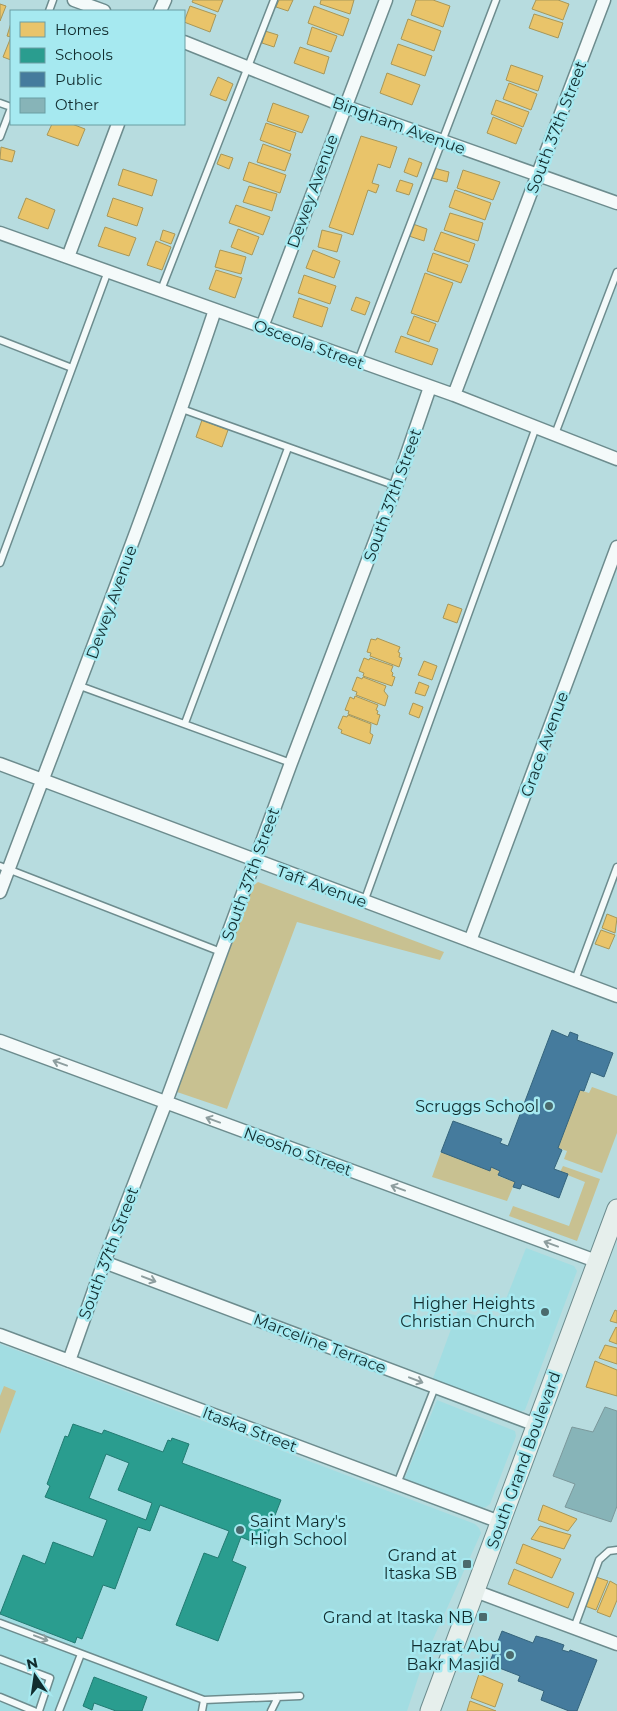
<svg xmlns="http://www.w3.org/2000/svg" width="617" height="1711" viewBox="0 0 617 1711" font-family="Montserrat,sans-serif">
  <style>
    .built { fill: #a2dde2 }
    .green { fill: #c8c191 }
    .homes { fill: #e9c46a; stroke: #a89758 }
    .schools { fill: #2a9d8f; stroke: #227b72; fill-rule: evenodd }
    .public { fill: #457b9d; stroke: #35647c }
    .building { fill: #87b4b8; stroke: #7b989b }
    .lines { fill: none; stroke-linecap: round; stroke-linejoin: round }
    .lane-casing { stroke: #6d8c8e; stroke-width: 9 }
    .street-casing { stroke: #6d8c8e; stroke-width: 15 }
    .secondary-casing { stroke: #6d8c8e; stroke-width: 21 }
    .lane { stroke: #f4fafa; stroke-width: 6 }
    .street { stroke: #f4fafa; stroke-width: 12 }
    .secondary { stroke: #e6efec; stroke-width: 19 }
    .oneway { stroke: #8e9e9f }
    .poi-dot { fill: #4b6a6d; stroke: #a6e9f0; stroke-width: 2 }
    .labels { text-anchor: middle; stroke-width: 5; stroke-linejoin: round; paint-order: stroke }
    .street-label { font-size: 16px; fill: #112d2f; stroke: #a6e9f0 }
    .poi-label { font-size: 16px; fill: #112d2f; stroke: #a6e9f0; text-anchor: end }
  </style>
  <rect width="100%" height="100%" fill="#b7dcdf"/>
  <path class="built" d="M526 1248 574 1266 577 1271 525 1410 518 1413 432 1381 458 1310 497 1322Z
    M0 1344 475 1524 479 1528 481 1533 425 1657 407 1711H0Z
    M437 1400 515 1431 516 1436 490 1504 486 1507 481 1508 404 1480Z"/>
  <path class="green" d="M258 882 444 952 440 960 297 922 227 1109 177 1092 252 887Z
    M592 1087 617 1096V1133L602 1173 564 1159 567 1151 558 1148 580 1090 589 1093Z
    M441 1152 489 1170 491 1167 500 1171 498 1176 515 1182 507 1201 432 1177Z
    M563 1166 600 1179 577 1241 509 1216 513 1206 569 1226 585 1182 560 1172Z
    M4 1386 16 1391 0 1434V1396Z"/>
  <path class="homes" d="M193 0H223L218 12 192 2Z
    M279 0H293L288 11 276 7Z
    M321 0H354L350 14 320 4Z
    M416 0H433L450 6 443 27 411 15Z
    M536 0H558L569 4 563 20 532 9Z
    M0 4 6 6 0 21Z
    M190 6 216 15 210 32 184 22Z
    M314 6 349 19 343 36 308 23Z
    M534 14 563 23 558 38 529 28Z
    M408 19 441 31 434 51 401 39Z
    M11 23V60L3 57 11 37 7 36Z
    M312 27 337 36 331 52 307 44Z
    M265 31 278 35 274 47 262 43Z
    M398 44 432 56 425 76 391 64Z
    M300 47 329 57 324 74 294 63Z
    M511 65 543 76 538 91 506 80Z
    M387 73 420 85 412 105 380 93Z
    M218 77 233 84 226 101 210 95Z
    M509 83 537 94 531 110 503 99Z
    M496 100 529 112 523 127 491 114Z
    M273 103 309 116 302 133 267 121Z
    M493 117 522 129 516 144 487 133Z
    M266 123 296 133 290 151 260 140Z
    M52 124H72L85 129 78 146 47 135Z
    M361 136 397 147 390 168 378 164 372 183 379 185 376 193 368 190 353 235 329 227Z
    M263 144 291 154 285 171 257 162Z
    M1 147 15 151 12 162 0 159Z
    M221 154 233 158 229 169 217 164Z
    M409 158 422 163 417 177 404 172Z
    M249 162 286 175 280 193 243 180Z
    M434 168 449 172 447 182 432 178Z
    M123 169 157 180 152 196 118 185Z
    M463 170 500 182 493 200 457 188Z
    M400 180 413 184 409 195 396 191Z
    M249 186 277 194 272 211 243 202Z
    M455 190 491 203 485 220 449 207Z
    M26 198 55 210 48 229 18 218Z
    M113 198 143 208 137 226 107 216Z
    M236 205 270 217 263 235 229 223Z
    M450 213 483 223 478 241 444 230Z
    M413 224 427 229 424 241 409 236Z
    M105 227 136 238 129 256 98 246Z
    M238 229 259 237 252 255 231 247Z
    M163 230 175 234 171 244 160 240Z
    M322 230 342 235 337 252 318 247Z
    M441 232 475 244 469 262 434 250Z
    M156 241 171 247 162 270 147 265Z
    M220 250 246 257 241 274 215 267Z
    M313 250 340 261 334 278 306 268Z
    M433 253 468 265 461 283 427 271Z
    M216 270 242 278 235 298 209 289Z
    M425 273 453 283 438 322 411 313Z
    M304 275 336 286 330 304 298 293Z
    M356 297 370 302 365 315 351 310Z
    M299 298 328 308 322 327 293 317Z
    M414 316 436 324 429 342 407 334Z
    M401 336 438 349 432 365 395 352Z
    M202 420 228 430 222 447 196 437Z
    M448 604 462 609 457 623 443 618Z
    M377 638 400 647 398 652 400 653 399 657 402 658 399 667 370 656 371 653 367 652 371 639 376 640Z
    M364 658 369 660 370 658 393 666 391 671 393 673 392 676 395 677 392 686 363 676 364 673 359 671Z
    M424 661 437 666 432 680 418 675Z
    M357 677 362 679 363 677 386 686 384 691 388 696 385 706 356 695 357 692 352 690Z
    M419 682 429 686 425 696 415 693Z
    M355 696 378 705 376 710 378 711 377 714 380 715 377 725 348 714 349 711 345 710 350 697 354 699Z
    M413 703 423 707 419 718 409 714Z
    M348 715 371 724 370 733 373 735 370 744 341 733 342 730 338 728 343 716 347 717Z
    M607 914 617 918 615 933 602 928Z
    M601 930 615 935 609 949 595 944Z
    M615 1310 617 1311V1323L610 1321Z
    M616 1327 617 1328V1344L609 1341Z
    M605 1345 617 1348V1364L599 1358Z
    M595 1361 617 1370V1396L586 1387Z
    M543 1505 577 1519 568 1531 538 1520Z
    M540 1526 571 1535 564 1549 531 1539Z
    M523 1544 561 1559 552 1578 516 1563Z
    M514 1569 574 1593 568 1608 508 1584Z
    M596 1577 608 1581 596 1610 585 1606Z
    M610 1581 617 1585V1600L610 1617 597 1612Z
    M479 1674 503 1684 495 1707 471 1698Z
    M470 1701 496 1711H467Z"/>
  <path class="schools" d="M73 1424 102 1434 104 1430 163 1452 168 1440 171 1441 172 1438 189 1444 182 1463 281 1500 263 1546 241 1537 232 1561 246 1567 218 1641 176 1625 204 1553 218 1558 229 1531 160 1505 150 1531 138 1527 115 1589 103 1585 82 1639 77 1637 75 1643 0 1614 23 1555 45 1564 53 1542 93 1557 107 1520 45 1497 50 1486 47 1484 65 1436 68 1437ZM106 1454 129 1463 118 1490 152 1503 146 1520 89 1498Z
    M94 1677 147 1697 142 1711H116L94 1703 92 1710 83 1706Z"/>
  <path class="public" d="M552 1030 568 1037 570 1032 578 1035 577 1040 613 1053 604 1077 591 1072 584 1091 580 1090 558 1148 562 1150 554 1169 568 1174 559 1198 522 1184 520 1189 513 1187 515 1182 498 1175 500 1171 491 1167 490 1171 441 1152 453 1121 502 1139 500 1143 508 1146Z
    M502 1631 533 1643 536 1636 547 1639 564 1645 562 1650 569 1652 570 1650 597 1660 577 1711H569L541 1700 544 1691 518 1681 520 1676 489 1664Z"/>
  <path class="building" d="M605 1407 617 1411V1506L611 1522 565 1507 575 1484 553 1476 572 1427 593 1432Z"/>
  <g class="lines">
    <g class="lane-casing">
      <path id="lane" d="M49 11 53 0
        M0 103 11 107
        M0 137 11 108
        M161 290 274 0
        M0 340 72 368
        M358 361 496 0
        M182 409 396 486
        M555 434 617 272
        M0 563 108 271
        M80 686 291 763
        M185 723 288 448
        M0 866 221 952
        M364 902 536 427
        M575 980 617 867
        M397 1484 435 1387
        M0 1623 204 1700 300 1696
        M574 1628 599 1560 609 1551 617 1550
        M0 1659 50 1678 39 1711
        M0 1697 34 1711
        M59 1711 81 1654
        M202 1711 204 1700
        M271 1711 278 1697"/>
    </g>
    <g class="street-casing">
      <path id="street" d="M74 0 104 11
        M160 11 165 0
        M184 42 344 106 617 203
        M0 233 454 395 617 459
        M68 257 118 124
        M262 327 386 0
        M454 395 604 0
        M0 764 617 996
        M0 892C73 698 149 506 215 310
        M470 941 617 547
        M0 1041 596 1261
        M104 1262 536 1425
        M0 1335 500 1522
        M69 1361 104 1262 166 1102 291 763 396 486 430 387
        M475 1591 617 1644"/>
    </g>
    <g class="secondary-casing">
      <path id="secondary" d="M430 1711 617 1209"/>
    </g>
    <use href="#lane" class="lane"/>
    <use href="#street" class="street"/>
    <use href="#secondary" class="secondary"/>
  </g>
  <defs><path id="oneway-shaft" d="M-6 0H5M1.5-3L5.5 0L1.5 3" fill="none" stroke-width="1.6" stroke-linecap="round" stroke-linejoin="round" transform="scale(1.25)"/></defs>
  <g class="oneway">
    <use href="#oneway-shaft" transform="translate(60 1063) rotate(-160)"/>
    <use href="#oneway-shaft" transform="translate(213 1120) rotate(-160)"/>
    <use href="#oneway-shaft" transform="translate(398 1188) rotate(-160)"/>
    <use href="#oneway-shaft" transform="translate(551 1244) rotate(-160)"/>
    <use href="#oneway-shaft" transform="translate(149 1279) rotate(21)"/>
    <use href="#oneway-shaft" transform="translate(416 1380) rotate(21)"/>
    <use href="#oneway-shaft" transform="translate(41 1638) rotate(21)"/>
  </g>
  <g class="poi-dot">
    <circle cx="549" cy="1106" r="5"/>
    <circle cx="545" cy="1312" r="5"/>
    <circle cx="240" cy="1530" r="5"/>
    <rect x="462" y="1559" width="10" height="10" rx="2.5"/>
    <rect x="478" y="1612" width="10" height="10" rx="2.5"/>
    <circle cx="510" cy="1655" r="5"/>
  </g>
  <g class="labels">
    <g class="street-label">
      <text transform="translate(399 125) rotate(20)" y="6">Bingham Avenue</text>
      <text transform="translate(556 127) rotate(-69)" y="6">South 37th Street</text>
      <text transform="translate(312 191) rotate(-70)" y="6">Dewey Avenue</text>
      <text transform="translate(309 344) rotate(20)" y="6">Osceola Street</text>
      <text transform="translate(392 495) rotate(-70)" y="6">South 37th Street</text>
      <text transform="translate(111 602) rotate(-70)" y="6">Dewey Avenue</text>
      <text transform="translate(544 744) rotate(-70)" y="6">Grace Avenue</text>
      <text transform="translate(250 874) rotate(-70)" y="6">South 37th Street</text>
      <text transform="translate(322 886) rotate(20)" y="6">Taft Avenue</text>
      <text transform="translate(298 1151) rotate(20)" y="6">Neosho Street</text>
      <text transform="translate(108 1253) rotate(-69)" y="6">South 37th Street</text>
      <text transform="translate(320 1343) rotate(21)" y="6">Marceline Terrace</text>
      <text transform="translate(250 1429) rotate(21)" y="6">Itaska Street</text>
      <text transform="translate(523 1460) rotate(-70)" y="6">South Grand Boulevard</text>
    </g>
    <g class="poi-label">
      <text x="539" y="1112">Scruggs School</text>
      <text x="535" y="1309">Higher Heights<tspan x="535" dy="18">Christian Church</tspan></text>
      <text x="250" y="1527" text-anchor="start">Saint Mary's<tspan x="250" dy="18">High School</tspan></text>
      <text x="457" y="1561">Grand at<tspan x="457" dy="18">Itaska SB</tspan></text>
      <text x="473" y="1623">Grand at Itaska NB</text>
      <text x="500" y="1652">Hazrat Abu<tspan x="500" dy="18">Bakr Masjid</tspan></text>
    </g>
  </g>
  <rect x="10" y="10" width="175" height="115" fill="#a6e9f0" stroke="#6a9ea3"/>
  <rect x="20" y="22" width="25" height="15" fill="#e9c46a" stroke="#6a9ea3"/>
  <text x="55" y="35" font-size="15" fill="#112d2f">Homes</text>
  <rect x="20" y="48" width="25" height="15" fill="#2a9d8f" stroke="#6a9ea3"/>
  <text x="55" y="60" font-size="15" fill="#112d2f">Schools</text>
  <rect x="20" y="72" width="25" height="15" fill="#457b9d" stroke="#6a9ea3"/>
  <text x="55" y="85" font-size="15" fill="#112d2f">Public</text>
  <rect x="20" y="98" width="25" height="15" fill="#87b4b8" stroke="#6a9ea3"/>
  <text x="55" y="110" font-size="15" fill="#112d2f">Other</text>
  <g transform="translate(35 1676) rotate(347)" stroke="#a6e9f0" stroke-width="4" paint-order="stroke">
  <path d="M0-4L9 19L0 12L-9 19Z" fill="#112d2f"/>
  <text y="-8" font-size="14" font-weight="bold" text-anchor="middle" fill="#112d2f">N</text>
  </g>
</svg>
